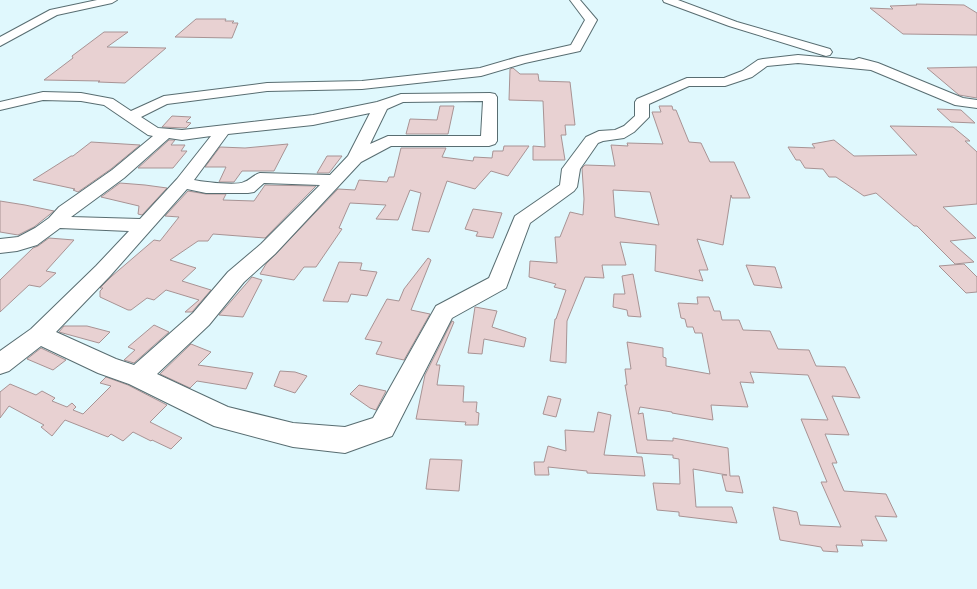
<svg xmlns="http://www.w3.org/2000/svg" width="977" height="589" viewBox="0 0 977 589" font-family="Poppins,sans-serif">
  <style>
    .building { fill: #e8d1d2; stroke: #a89394; fill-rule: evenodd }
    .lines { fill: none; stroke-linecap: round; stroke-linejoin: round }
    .minor-casing { stroke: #586d71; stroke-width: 2 }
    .minor { fill: #fff; fill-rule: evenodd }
  </style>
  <rect width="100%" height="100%" fill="#e0f8fd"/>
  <path class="building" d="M916 4 964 5 977 13V35L903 34 870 8 893 9 890 6 917 5Z
    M196 19H226L225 21H234L232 23H238L232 38 175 37Z
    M104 32H128L107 47 166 48 125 83 98 82 100 81 44 80 73 58 72 56Z
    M977 67V98L959 95 927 68Z
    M513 68 520 74H538L539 81 570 82 575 125H565L566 135H561L565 160H533V146L545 147 543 101 509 100 510 69Z
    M440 106H454L448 134H406L410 119 437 120Z
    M659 106H672L673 110H676L689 142 701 143 710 162H734L750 198H732L731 195 723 245 697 239 708 270H699L703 281 655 271 656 245 620 242 626 265H602L604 278 585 277 567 321 566 363 550 361 555 319H556L566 290 554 287 556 284 529 277 530 261 557 263 555 237H560L570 212 583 215 584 199 582 168 585 165 615 166 611 145 628 146 627 143 663 144 652 112H661ZM613 190 650 192 659 225 615 217Z
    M937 109 961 110 975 123 951 122Z
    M172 116 191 117 186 122 191 123 186 128 162 127Z
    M890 126 953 127 970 141H965L977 152V204L943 207 976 238 950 241 974 262 955 264 917 226H914L876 193 864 196 836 177H829L823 169 805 168 800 160H796L788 147 815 148 812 144 834 140 854 156 917 155Z
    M169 140H175L171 145H185L181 151H187L173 168H138Z
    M91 142 140 145 111 169 78 192 73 190 75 189 33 180 71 156H73Z
    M288 144 274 171H242L234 182H219L226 167H205L220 147 245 148Z
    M504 146H529L508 176 491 171 475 189 447 181 429 232 412 230 421 193 410 190 398 220 376 219 386 205 350 203 339 228 342 229 316 267H304L294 280 260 274 266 264 338 189 355 190 359 180 387 182 389 177H394L401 148H446L442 157 473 161 474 157 492 158 493 151H503Z
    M327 156H342L329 173H317Z
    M120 183 145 185 167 188 142 215 138 214 139 206 101 197Z
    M265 185 316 186 265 238 213 234 208 241H198L170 260 196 268 182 281 211 290 192 312H185L199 300 166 290 154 300 147 298 131 310H128L100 297V291L103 288H100L112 276 154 240 160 241 179 217 165 216 188 191 206 194H226L223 200 254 201Z
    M0 201 25 205 54 211 34 227 18 235 0 232Z
    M473 209 502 213 493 238 476 236 478 232 465 229Z
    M49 238 74 240 46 271 56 273 40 287 29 285 0 312V280L33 248 38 246Z
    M428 258 431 260 411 310 430 314 404 360 376 354 382 342 365 339 387 299 399 301 404 289Z
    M339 262 362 263 360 270 377 272 367 296 351 294 348 302 323 301Z
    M964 264 977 277V292L966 293 939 266Z
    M746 265 775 267 782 288 754 285Z
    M633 274 637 295 641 317 628 316 627 310 613 307 614 294H625L622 276Z
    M252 277 262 280 243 317 219 315Z
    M697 297H709L714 311H720L722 320H739L743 330 770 331 778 349 809 350 816 366 845 367 860 398 832 396 849 435 825 434 837 463H832L844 491 886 494 897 517 875 516 887 541 861 540 863 546 836 545 838 552 823 551 821 547 780 540 773 507 797 512 800 525 841 527 821 482H827L801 419 828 420 808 375 750 372 754 383 740 382 748 407 711 405 713 420 672 413V412L640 407 638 414 643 413 647 440 673 441V438L728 448 730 476H739L743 493 726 491 722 475H727L693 469 696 507H732L737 523 679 516V512L657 510 653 483 680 484 679 459 673 458V455L637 453 625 385H627L625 369H631L627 342 663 348V357L666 358V366L710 374 702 333H695L693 327H687L685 319 681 318 678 303 698 304Z
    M475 307 497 311 492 327 526 338 524 347 484 339 482 354 468 353Z
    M452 321 454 322 436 365H440L437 385 464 386 463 402H477L476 412 479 413 478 425H465L466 422 416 419 425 375Z
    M154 325 169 332 134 363 124 360 135 350 128 347Z
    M64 326H87L110 332 99 343 59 332Z
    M191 344 211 352 198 365 253 373 246 389 197 381 190 388 160 374Z
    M41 348 66 360 53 370 27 359Z
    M280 371 295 372 307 376 295 393 274 386Z
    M106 377 128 385 167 405 150 422 182 438 171 449 152 440 151 441 133 432 123 441 111 434 108 437 65 420 52 436 41 427 44 425 9 406 0 418V392L10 384 36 395 42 391 55 398 52 401 67 407 72 403 76 407 73 410 83 414 111 386 100 383Z
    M359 385 386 391 376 410 370 408 350 394Z
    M548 396 561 399 556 417 543 414Z
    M598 412 611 415 604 455 642 457 645 476 587 473V471L548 467 549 475H535L534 462H544L548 446 566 451 565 430 594 432Z
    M430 459 462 460 459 491 426 489Z"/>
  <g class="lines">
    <g class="minor-casing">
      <path id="minor" d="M97 0H117L112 3 57 15 0 46V37L50 10Z
        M570 0H580L597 20 580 51 525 63 481 76 362 89 267 91 167 104 141 117 158 128 182 130 313 115 377 102 401 94 490 93 495 94 497 97V141L495 144 489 146H391L361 162 275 254 244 282 209 325 157 374 228 407 293 423 345 427 373 418 436 306 489 278 515 216 560 185 562 169 586 137 599 131 615 130 624 126 635 116V102L637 99 687 78H724L742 71 758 60 763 59 798 55 854 60 859 58 878 63 963 98 977 100V108L955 105 871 70 798 63 767 66 752 77 725 86H689L649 104V117L634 132 624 138 603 141 598 143 580 169 577 187 574 191 530 223 506 288 452 318 392 436 345 453 293 447 214 426 129 384 98 373 41 346 9 371 0 374V351L31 329 96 266 129 231 60 228 37 245 17 251 0 253V239L18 237 35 228 49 218 59 207 112 170 153 136 148 135 104 105 81 101 43 100 0 110V102L43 92 81 93 113 99 131 111 164 96 267 83 362 81 480 68 518 57 571 45 585 20ZM483 101 481 136H388L370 144 387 109 403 102ZM370 113 348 156 330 175 260 173C253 175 250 180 244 182 237 186 203 182 194 180L228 134 313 125ZM211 136 177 179 140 219 71 217 124 178 169 138 182 140ZM264 183 320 185 261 244 228 272 193 313 134 365 116 359 56 332 110 276 187 189 206 193H248L254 192Z
        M663 0H678L737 22 830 49 832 52 830 55 826 56 729 26 664 2Z"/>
    </g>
    <use href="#minor" class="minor"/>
  </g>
</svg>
